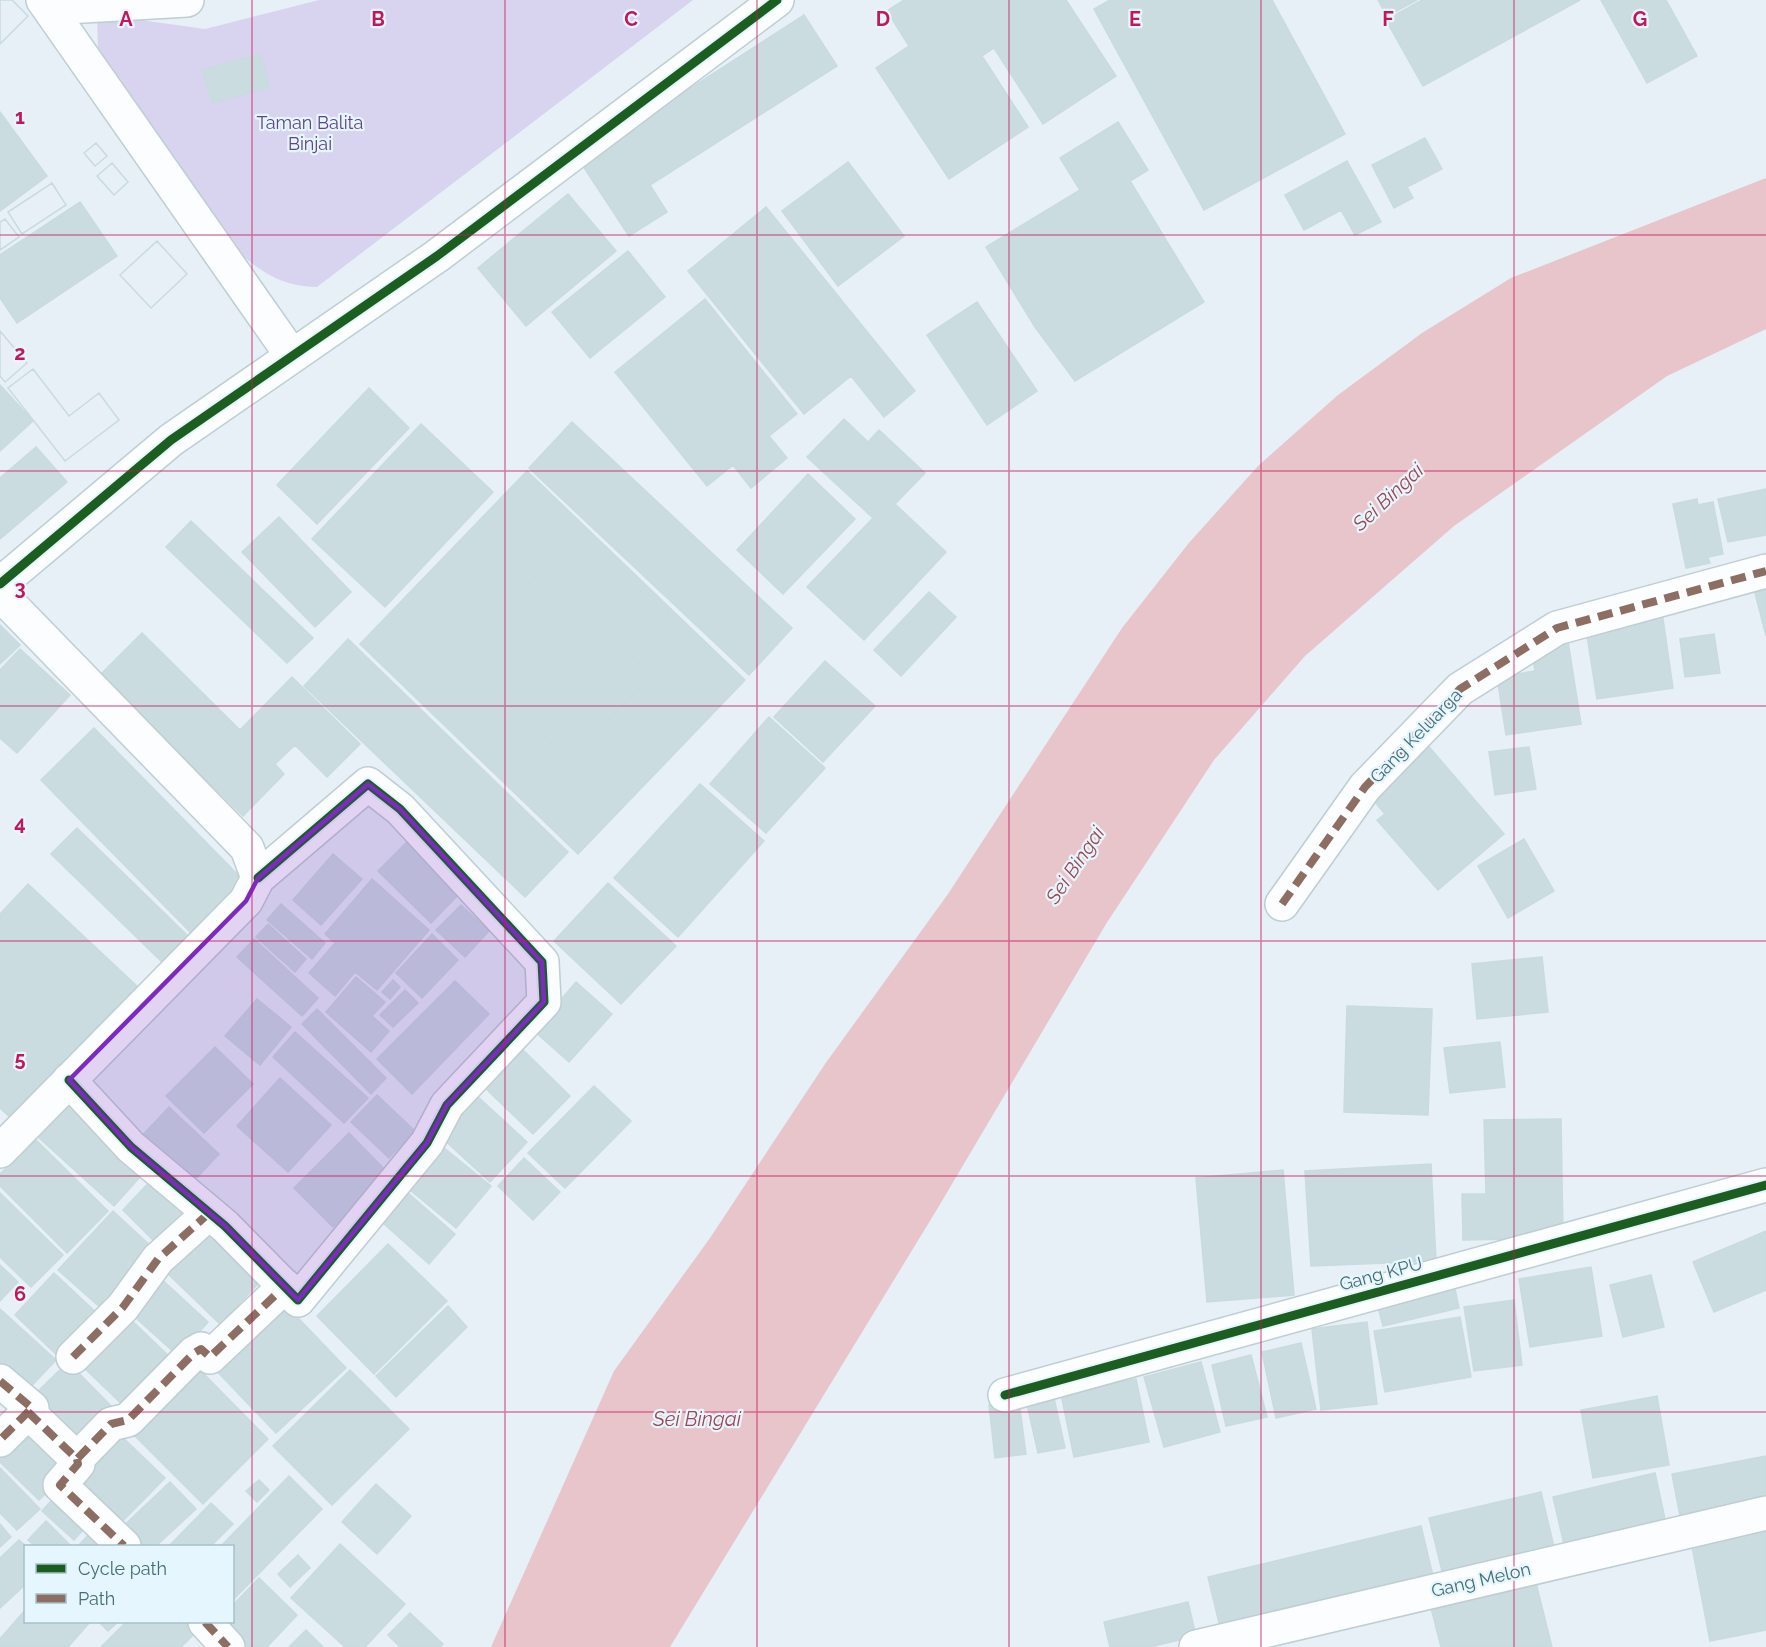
<svg xmlns="http://www.w3.org/2000/svg" width="1766" height="1647" viewBox="0 0 1766 1647" font-family="Raleway,sans-serif">
  <style>
    .green { fill: #d8d4f0 }
    .water { fill: #e7c5cb }
    .building { fill: #cbdce0; stroke: #c8dbdf; stroke-width: 1.5; fill-rule: evenodd }
    .lines { fill: none; stroke-linecap: round; stroke-linejoin: round }
    .minor-casing { stroke: #beced2; stroke-width: 36 }
    .minor { stroke: #fbfdfe; stroke-width: 33 }
    .quiet { stroke: #8d6e63; stroke-width: 8; stroke-dasharray: 15 8; stroke-linecap: butt }
    .cycleway-casing { stroke: #e6f6ff; stroke-width: 13 }
    .cycleway { stroke: #1b5e20; stroke-width: 9 }
    .marked { fill: #7b2cbf; fill-opacity: 0.2; stroke: #7b2cbf; stroke-width: 4.5; stroke-linejoin: round }
    .grid { fill: none; stroke: #c2185b; stroke-width: 1.5; stroke-opacity: 0.55 }
    .labels { text-anchor: middle; stroke-width: 4.5; stroke-linejoin: round; paint-order: stroke }
    .park-label { font-size: 18px; fill: #624387; stroke: #e6f6ff }
    .street-label { font-size: 18px; fill: #466f74; stroke: #e6f6ff }
    .water-label { font-size: 20px; font-style: italic; fill: #9e474e; stroke: #e6f6ff }
    .grid-label { font-size: 20px; text-anchor: middle; font-weight: bold; fill: #c2185b; stroke: #e6f6ff; stroke-width: 4.5; stroke-linejoin: round; paint-order: stroke }
  </style>
  <rect width="100%" height="100%" fill="#e6f0f6"/>
  <path class="green" d="M319 0H693L317 287C280 286 261 272 234 248L98 48 97 14 205 29Z"/>
  <path class="water" d="M1766 178V329L1667 376 1454 526 1305 656 1214 760 1106 924 936 1211 670 1647H491L614 1371 710 1238 825 1064 948 894 1122 628 1188 544 1258 466 1338 395 1422 333 1511 278Z"/>
  <path class="building" d="M0 0H12L28 16 0 44Z
    M0 0H12L28 16 0 44Z
    M904 0H1066L1116 76 1043 124 994 48 982 56 1028 127 949 179 876 68 909 46 887 11Z
    M1110 0H1272L1345 134 1204 210 1094 9Z
    M1378 0H1417L1387 16Z
    M1422 0H1580L1423 86 1386 20Z
    M1601 0H1666L1697 56 1647 83Z
    M804 15 837 66 650 185 667 212 629 236 579 160Z
    M260 54 270 87 212 103 202 70Z
    M0 112 47 176 0 211Z
    M1118 122 1148 170 1130 181 1204 302 1075 381 1035 327 986 247 1080 190 1060 158Z
    M1425 138 1442 169 1407 187 1413 198 1394 208 1372 165Z
    M96 143 107 156 95 166 84 153Z
    M96 143 107 156 95 166 84 153Z
    M1347 161 1381 222 1355 235 1341 210 1304 230 1285 195Z
    M848 162 904 236 838 286 782 211Z
    M112 163 128 182 114 195 97 176Z
    M112 163 128 182 114 195 97 176Z
    M52 183 66 205 22 234 8 212Z
    M52 183 66 205 22 234 8 212Z
    M568 194 616 251 526 326 478 268Z
    M80 202 117 256 17 323 0 298V255Z
    M766 207 915 391 884 417 851 376 804 414 688 271Z
    M5 219 19 237 0 250V222Z
    M5 219 19 237 0 250V222Z
    M157 241 187 274 151 308 120 275Z
    M157 241 187 274 151 308 120 275Z
    M628 251 665 297 590 358 552 312Z
    M705 299 797 414 769 436 787 458 751 488 733 465 707 486 615 372Z
    M977 302 1037 391 987 425 927 335Z
    M0 331 27 363 5 382 0 376Z
    M0 331 27 363 5 382 0 376Z
    M33 369 69 416 99 393 119 420 65 461 8 388Z
    M33 369 69 416 99 393 119 420 65 461 8 388Z
    M0 385 33 421 0 451Z
    M369 388 409 428 317 524 277 485Z
    M844 419 868 442 879 430 925 473 895 504 946 552 864 640 807 587 873 518 807 457Z
    M572 422 792 628 749 675 529 468Z
    M421 424 493 492 385 607 312 539Z
    M36 447 67 482 0 539V478Z
    M527 471 745 680 578 854 360 644ZM542 570 652 675 569 761 460 655Z
    M808 474 855 519 783 594 737 550Z
    M1766 489V535L1728 542 1718 499Z
    M1697 499 1698 505 1713 502 1723 554 1708 557 1710 563 1686 568 1673 504Z
    M279 517 351 592 315 627 242 552Z
    M191 521 313 638 287 663 166 547Z
    M542 570 652 675 569 761 460 655Z
    M1766 578V636L1752 581Z
    M929 592 956 617 901 676 874 650Z
    M1662 612 1673 688 1597 699 1585 623Z
    M0 625 20 645 0 664Z
    M142 633 240 730 292 677 360 744 327 777 295 745 275 764 284 774 243 816 100 675Z
    M1714 634 1720 673 1685 677 1680 639Z
    M348 639 568 852 525 897 304 686Z
    M1568 641 1581 724 1506 735 1497 677 1535 671 1531 646Z
    M20 649 70 695 17 753 0 738V670Z
    M825 661 875 706 823 762 774 717Z
    M769 717 825 768 766 833 710 784Z
    M94 728 244 881 191 933 41 780Z
    M1424 741 1504 834 1438 890 1377 820 1385 814 1366 791Z
    M1529 747 1536 789 1495 795 1489 752Z
    M700 784 764 841 678 937 614 878Z
    M77 828 189 937 163 963 51 854Z
    M1524 839 1554 891 1508 918 1478 866Z
    M409 840 462 891 431 923 378 871Z
    M333 854 362 879 321 925 293 900Z
    M372 879 429 930 377 990 355 972 335 996 309 973 335 943 325 934Z
    M608 883 676 946 621 1004 554 941Z
    M28 884 139 988 14 1121 0 1108V914Z
    M281 904 325 943 312 959 267 920Z
    M461 905 489 931 465 957 436 930Z
    M268 924 306 959 295 972 256 937Z
    M432 934 458 960 422 998 396 973Z
    M254 939 318 998 302 1016 237 957Z
    M1542 957 1548 1012 1477 1019 1472 964Z
    M356 977 385 1002 372 1016 389 1031 371 1052 326 1012Z
    M393 980 400 987 390 999 382 992Z
    M455 981 489 1014 412 1094 377 1059Z
    M576 982 612 1014 569 1062 534 1031Z
    M405 990 418 1003 393 1027 380 1015Z
    M257 999 291 1027 260 1065 225 1036Z
    M1347 1006 1432 1009 1428 1115 1344 1112Z
    M317 1009 386 1078 371 1094 302 1024Z
    M295 1032 368 1098 344 1123 273 1057Z
    M1500 1042 1505 1087 1450 1093 1444 1048Z
    M215 1047 253 1084 204 1133 166 1096Z
    M520 1047 570 1096 533 1134 482 1085Z
    M280 1078 331 1125 288 1172 237 1126Z
    M594 1086 631 1121 565 1188 528 1153Z
    M377 1095 415 1131 389 1158 351 1122Z
    M477 1096 527 1142 490 1182 440 1136Z
    M72 1097 149 1167 114 1206 37 1136Z
    M169 1107 219 1154 189 1186 139 1139Z
    M1561 1119 1563 1238 1463 1240 1462 1194H1486L1484 1120Z
    M349 1133 388 1173 333 1227 294 1188Z
    M35 1139 108 1211 67 1253 0 1186V1174Z
    M438 1143 491 1186 456 1228 404 1185Z
    M524 1158 560 1192 533 1220 498 1186Z
    M1431 1164 1436 1261 1311 1266 1305 1171Z
    M1283 1170 1294 1295 1207 1302 1196 1178Z
    M154 1177 195 1217 163 1250 123 1210Z
    M400 1186 455 1234 429 1264 374 1215Z
    M0 1193 63 1255 31 1287 0 1257Z
    M113 1211 155 1250 102 1309 58 1270Z
    M205 1231 258 1284 220 1324 166 1272Z
    M1766 1231V1290L1714 1312 1693 1262Z
    M388 1244 447 1301 374 1374 317 1316Z
    M0 1265 18 1282 0 1301Z
    M1591 1267 1602 1336 1530 1347 1519 1279Z
    M54 1273 102 1318 62 1360 15 1315Z
    M157 1275 208 1322 178 1356 126 1309Z
    M1651 1275 1664 1327 1623 1337 1610 1285Z
    M1454 1284 1459 1308 1383 1326 1377 1303Z
    M281 1300 346 1368 276 1433 212 1366Z
    M1514 1300 1522 1365 1474 1371 1464 1307Z
    M448 1306 467 1327 396 1397 376 1376Z
    M0 1309 56 1360 24 1394 0 1371Z
    M125 1314 175 1362 128 1410 78 1362Z
    M1460 1317 1471 1377 1385 1392 1374 1331Z
    M1367 1322 1377 1404 1321 1410 1312 1329Z
    M1301 1343 1316 1409 1276 1418 1262 1352Z
    M1251 1355 1267 1417 1226 1426 1212 1365Z
    M68 1362 113 1408 78 1443 32 1397Z
    M1201 1362 1220 1432 1164 1447 1144 1377Z
    M195 1365 268 1439 203 1504 129 1430Z
    M350 1370 409 1429 332 1505 273 1446Z
    M1136 1379 1149 1442 1074 1457 1061 1394Z
    M1657 1396 1669 1465 1593 1478 1581 1410Z
    M1054 1398 1065 1448 1038 1453 1027 1404Z
    M1019 1402 1026 1454 995 1458 989 1405Z
    M28 1419 74 1465 39 1500 0 1462V1447Z
    M115 1430 165 1478 112 1532 63 1484Z
    M1766 1456V1499L1680 1516 1672 1474Z
    M0 1468 40 1509 17 1530 0 1513Z
    M1655 1473 1665 1519 1564 1544 1553 1497Z
    M289 1476 322 1509 232 1601V1546H221Z
    M259 1480 269 1490 257 1502 246 1491Z
    M170 1482 196 1509 156 1546H131L117 1532Z
    M376 1484 411 1516 377 1554 342 1522Z
    M60 1491 92 1520 74 1540 42 1511Z
    M1541 1492 1554 1547 1443 1575 1429 1518Z
    M211 1503 233 1524 211 1546H169Z
    M1766 1516V1630L1710 1641 1689 1531Z
    M46 1521 71 1546H35L28 1540Z
    M0 1524 11 1537 0 1547Z
    M1421 1526 1433 1576 1220 1627 1208 1577Z
    M95 1528 110 1546H78Z
    M19 1540 26 1546V1584L0 1608V1558Z
    M340 1544 405 1604 365 1647H345L291 1598Z
    M298 1555 310 1568 290 1587 278 1574Z
    M1534 1575 1552 1647H1441L1429 1600Z
    M259 1578 297 1615 267 1647H236L218 1622H232V1606Z
    M1188 1602 1196 1636 1150 1647H1110L1104 1622Z
    M26 1609V1622H90L68 1647H0V1639Z
    M410 1613 443 1644 440 1647H400L388 1635Z
    M99 1622H118L108 1631Z
    M126 1622H195L201 1627 181 1647H101Z
    M306 1630 323 1647H289Z"/>
  <g class="lines">
    <g class="minor-casing">
      <path id="minor" d="M43 0 292 356
        M49 8 187 0
        M0 584 171 440 437 256 777 0
        M0 594 247 848 258 878 246 901 0 1151
        M1282 904 1365 787 1460 689 1557 628 1766 571
        M69 1080 131 1147 225 1226 298 1300 427 1143 447 1105 544 1002 542 962 400 809 368 784 258 878
        M73 1357 123 1307 158 1259 209 1213
        M0 1381 32 1408 0 1440
        M1005 1395 1766 1185
        M28 1412 77 1459 111 1424 128 1420 194 1353 201 1349 210 1357 285 1286
        M77 1459 78 1464 60 1485 124 1546
        M205 1622 228 1647
        M1196 1647 1766 1513"/>
    </g>
    <use href="#minor" class="minor"/>
    <path class="quiet" d="M1282 904 1365 787 1460 689 1557 628 1766 571
      M73 1357 123 1307 158 1259 209 1213
      M0 1381 32 1408 0 1440
      M28 1412 77 1459 111 1424 128 1420 194 1353 201 1349 210 1357 285 1286
      M77 1459 78 1464 60 1485 124 1546
      M205 1622 228 1647"/>
    <g class="cycleway-casing">
      <path id="cycleway" d="M0 584 171 440 437 256 777 0
        M69 1080 131 1147 225 1226 298 1300 427 1143 447 1105 544 1002 542 962 400 809 368 784 258 878
        M1005 1395 1766 1185"/>
    </g>
    <use href="#cycleway" class="cycleway"/>
  </g>
  <path class="marked" d="M368 784 400 809 542 962 544 1002 447 1105 427 1143 298 1300 225 1226 131 1147 69 1080 246 901 258 878Z"/>
  <path class="grid" d="M252 0V1647M505 0V1647M757 0V1647M1009 0V1647M1261 0V1647M1514 0V1647M0 235H1766M0 471H1766M0 706H1766M0 941H1766M0 1176H1766M0 1412H1766"/>
  <g class="labels">
    <g class="park-label">
      <text x="310" y="129">Taman Balita<tspan x="310" dy="21">Binjai</tspan></text>
    </g>
    <g class="street-label">
      <text transform="translate(1416 736) rotate(-46)" y="6">Gang Keluarga</text>
      <text transform="translate(1381 1274) rotate(-15)" y="6">Gang KPU</text>
      <text transform="translate(1481 1580) rotate(-13)" y="6">Gang Melon</text>
    </g>
    <g class="water-label">
      <text transform="translate(1388 497) rotate(-43)" y="7">Sei Bingai</text>
      <text transform="translate(1075 865) rotate(-56)" y="7">Sei Bingai</text>
      <text x="697" y="1426">Sei Bingai</text>
    </g>
  </g>
  <g class="grid-label">
    <text x="126" y="26">A</text>
    <text x="378" y="26">B</text>
    <text x="631" y="26">C</text>
    <text x="883" y="26">D</text>
    <text x="1135" y="26">E</text>
    <text x="1388" y="26">F</text>
    <text x="1640" y="26">G</text>
    <text x="20" y="124">1</text>
    <text x="20" y="360">2</text>
    <text x="20" y="595">3</text>
    <text x="20" y="830">4</text>
    <text x="20" y="1066">5</text>
    <text x="20" y="1301">6</text>
  </g>
  <rect x="24" y="1545" width="210" height="78" fill="#e6f6ff" stroke="#a6c0c7" stroke-width="1.5"/>
  <rect x="36" y="1564" width="30" height="9" fill="#1b5e20" stroke="#a6c0c7" stroke-width="1.5"/>
  <text x="78" y="1575" font-size="18" fill="#466f74">Cycle path</text>
  <rect x="36" y="1594" width="30" height="9" fill="#8d6e63" stroke="#a6c0c7" stroke-width="1.5"/>
  <text x="78" y="1605" font-size="18" fill="#466f74">Path</text>
</svg>
